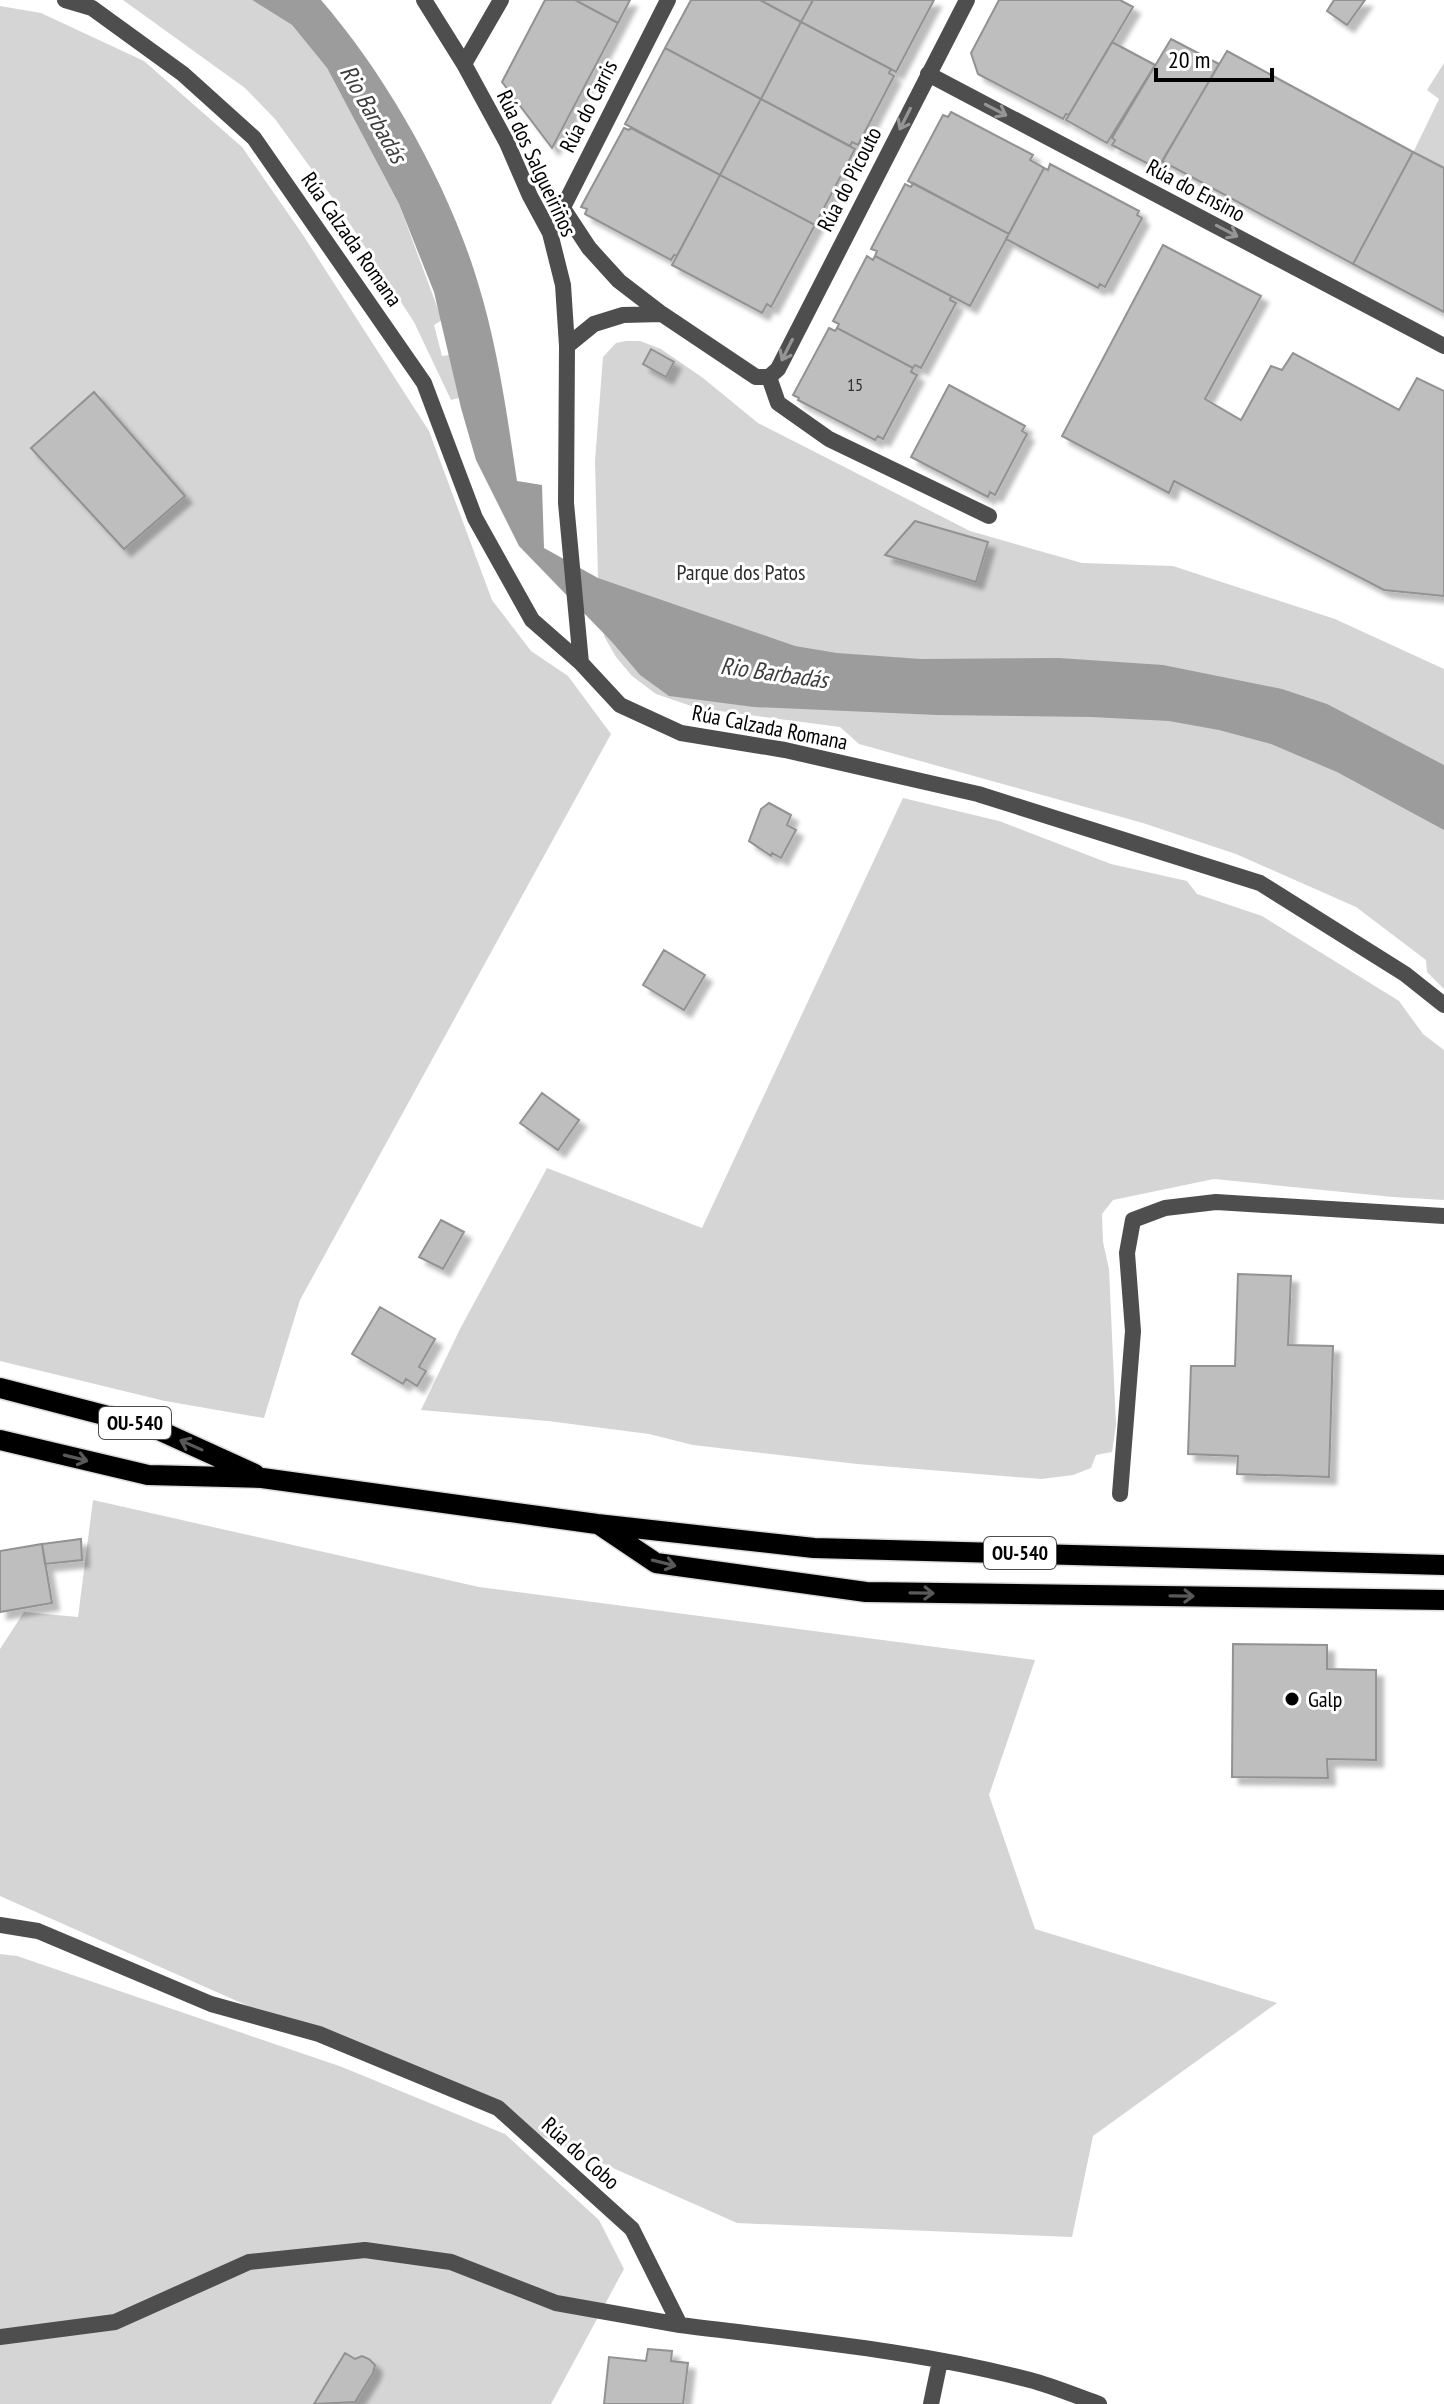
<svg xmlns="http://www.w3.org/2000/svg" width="1444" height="2404" viewBox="0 0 1444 2404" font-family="'PT Sans Narrow',sans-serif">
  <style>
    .green { fill: #d5d5d5 }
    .water { fill: #9c9c9c }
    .building { fill: #bebebe; stroke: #929292; stroke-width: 2; filter: url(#shadow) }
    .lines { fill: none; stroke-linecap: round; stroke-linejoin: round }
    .primary-casing { stroke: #dbdbdb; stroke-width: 23 }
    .service { stroke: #4e4e4e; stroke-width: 16 }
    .minor { stroke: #4e4e4e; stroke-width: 16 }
    .primary { stroke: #000; stroke-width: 20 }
    .oneway { stroke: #959595 }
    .oneway2 { stroke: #595959 }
    .poi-dot { fill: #000; stroke: #fff; stroke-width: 3 }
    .labels { text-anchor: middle; stroke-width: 6; stroke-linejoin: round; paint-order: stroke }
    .number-label { font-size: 18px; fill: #303030 }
    .shield { fill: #fff; stroke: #4c4c4c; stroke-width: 2 }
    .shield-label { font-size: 20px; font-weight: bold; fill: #000 }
    .street-label { font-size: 22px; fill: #000; stroke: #fff }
    .park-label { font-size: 22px; fill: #2c2c2c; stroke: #fff }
    .poi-label { font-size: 22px; fill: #000; stroke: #fff; text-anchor: start }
    .water-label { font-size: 24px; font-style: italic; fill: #3d3d3d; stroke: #fff }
  </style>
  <defs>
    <filter id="shadow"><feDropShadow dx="7" dy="7" stdDeviation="2" flood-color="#0004"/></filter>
  </defs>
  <rect width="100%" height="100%" fill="#fff"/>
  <path class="green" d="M123 0H252L292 25 327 68 399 204 442 320 434 325 442 356 449 355 459 398 451 400 414 322 337 204 275 119 245 88Z
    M0 6 41 13 144 61 242 147 303 235 429 431 492 600 531 651 568 676 611 734 300 1300 264 1418 165 1401 0 1361Z
    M1444 63V174L1411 157 1439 99 1427 90Z
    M626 341H640L661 349 703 378 758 423 970 531 1082 563 1173 566 1335 619 1444 669V989L1427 972 1426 960 1356 907 1236 854 1143 823 859 744 840 727 697 708 656 694 632 676 616 657 604 636 598 578 595 461 603 357 616 343Z
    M903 798 999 821 1111 864 1187 881 1197 894 1262 916 1399 1001 1423 1034 1444 1050V1200L1393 1197 1214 1179 1113 1200 1102 1214 1103 1242 1109 1269 1116 1425 1112 1452 1096 1455 1091 1468 1073 1475 1041 1479 857 1464 693 1445 649 1434 548 1421 421 1410 460 1329 547 1168 702 1228Z
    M93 1500 479 1587 1035 1660 989 1795 1035 1929 1277 2003 1093 2136 1072 2237 737 2223 0 1896V1649L24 1612 78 1617Z
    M0 1954 17 1956 342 2067 505 2134 599 2220 624 2269 551 2404H0Z"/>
  <path class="water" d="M252 0H321C387 76 449 186 478 283 498 348 507 415 517 481L542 485 544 548 598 578 795 646 837 653 921 659 1059 658 1163 665 1282 689 1327 704 1444 765V830L1337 772 1271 744 1219 730 1169 721 1091 717 937 715 754 707 669 696 640 675 612 642 519 546 476 460 461 408 434 292 399 204 327 68 292 25Z"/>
  <path class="building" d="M545 0H575L618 23 552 148 502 82Z
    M575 0H630L618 23Z
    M691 0H760L801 22 761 99 665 48Z
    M760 0H813L801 22Z
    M813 0H934L896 72 801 22Z
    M999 0H1120L1133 7 1069 115 1066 114 1063 119 978 74 971 53Z
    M1334 0H1365L1347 25 1327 11Z
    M801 22 891 69 889 73 894 76 858 145 852 142 850 146 761 99Z
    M1171 39 1219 64 1158 169 1112 145 1115 140 1112 138Z
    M1112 42 1155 65 1107 143 1066 120Z
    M665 48 761 99 720 175 625 124Z
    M1227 51 1413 152 1353 264 1162 161Z
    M761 99 855 149 815 225 720 175Z
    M951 112 1033 155 1030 160 1044 168 1009 234 908 181 943 115 948 117Z
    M624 128 629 130 631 128 720 175 677 256 674 255 671 260 585 214 587 209 581 207Z
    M1413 152 1444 168V312L1353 264Z
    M1050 164 1139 211 1137 215 1142 218 1105 287 1100 284 1098 288 1006 239 1044 168 1048 170Z
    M720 175 815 225 771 307 767 304 762 313 672 265Z
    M913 183 1009 234 970 306 875 256 877 251 871 249 905 184 911 187Z
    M1163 245 1261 296 1205 399 1241 420 1271 366 1282 370 1293 353 1399 410 1417 378 1444 391V596L1384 590 1174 481 1169 493 1062 436Z
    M867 256 873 260 875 256 951 296 950 300 956 303 921 368 915 365 913 368 837 328 839 324 833 321Z
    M829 328 835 331 837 328 913 368 911 372 917 375 883 439 878 436 875 440 798 400 799 398 793 395Z
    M651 349 674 362 666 377 643 364Z
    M949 385 1025 426 1022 431 1027 434 995 495 990 492 988 497 911 457Z
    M94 392 185 496 124 549 31 448Z
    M915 521 988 542 976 582 885 555Z
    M769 803 791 815 787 825 796 830 781 858 772 853 771 856 749 841 761 809Z
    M664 950 705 975 684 1010 643 985Z
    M542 1093 579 1120 558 1150 520 1123Z
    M441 1220 464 1232 443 1269 419 1257Z
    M1238 1274 1291 1276 1288 1345 1333 1346 1329 1477 1237 1474 1238 1456 1188 1454 1191 1366H1235Z
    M380 1307 435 1339 419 1367 426 1371 417 1386 406 1379 403 1384 352 1354Z
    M81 1539 82 1560 45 1564 42 1544Z
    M42 1544 52 1603 0 1612V1551Z
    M1233 1644 1327 1645V1669L1376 1670V1760L1327 1759 1328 1778 1232 1777Z
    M648 2349 672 2351 671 2361 688 2363 683 2404H604L609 2357 646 2361Z
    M345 2353 355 2359 362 2356 369 2359 375 2365 373 2373 355 2402 314 2404Z"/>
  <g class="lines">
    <g class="primary-casing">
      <path id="primary" d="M0 1388 154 1428 255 1474
        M0 1440 148 1475 262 1478 597 1524 814 1548 1444 1565
        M601 1526 656 1563 866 1592 1444 1600"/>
    </g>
    <path class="service" d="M1120 1494 1133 1331 1127 1253 1133 1220 1165 1208 1216 1202 1444 1216"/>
    <path class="minor" d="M65 0 92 8 183 74 254 138 424 383 475 518 532 620 581 663 620 705 681 733 785 750 978 794 1260 883 1405 974 1444 1005
      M424 0 464 64 507 143 530 196 550 233 563 285 567 346 566 503 581 663
      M464 64 501 0
      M928 74 1444 346
      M564 210 589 248 619 281 662 314
      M550 233 668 0
      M567 346 594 324 623 315 662 314 756 377H769L778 369 967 0
      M769 377 778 403 829 439 989 516
      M0 1925 38 1931 211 2004 319 2034 498 2108 632 2229 680 2325C797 2340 916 2350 1030 2380 1053 2386 1076 2396 1099 2404
      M0 2337 115 2322 249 2262 365 2250 451 2262 556 2303 680 2325
      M931 2404 940 2361"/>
    <use href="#primary" class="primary"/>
  </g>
  <defs><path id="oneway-shaft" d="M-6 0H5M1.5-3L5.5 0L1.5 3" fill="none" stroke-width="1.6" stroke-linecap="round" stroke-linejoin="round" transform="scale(2)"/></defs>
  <g class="oneway">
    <use href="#oneway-shaft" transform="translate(996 110) rotate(28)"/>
    <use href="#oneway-shaft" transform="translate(905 119) rotate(117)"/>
    <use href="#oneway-shaft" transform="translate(1227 231) rotate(28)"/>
    <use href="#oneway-shaft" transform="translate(787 350) rotate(117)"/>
  </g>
  <g class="oneway2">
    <use href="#oneway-shaft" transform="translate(191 1445) rotate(-156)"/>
    <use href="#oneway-shaft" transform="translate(76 1458) rotate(14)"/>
    <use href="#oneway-shaft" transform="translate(664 1563) rotate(14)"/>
    <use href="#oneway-shaft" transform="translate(922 1593) rotate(1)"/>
    <use href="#oneway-shaft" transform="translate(1182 1596) rotate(1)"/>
  </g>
  <circle class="poi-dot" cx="1292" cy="1699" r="8"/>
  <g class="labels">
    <g class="number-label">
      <text x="855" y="391">15</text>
    </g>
    <g class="shield">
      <rect x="99" y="1407" width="72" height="32" rx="6"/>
      <rect x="984" y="1537" width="72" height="32" rx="6"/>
    </g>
    <g class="shield-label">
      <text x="135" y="1430">OU-540</text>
      <text x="1020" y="1560">OU-540</text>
    </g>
    <g class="street-label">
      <text transform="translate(588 106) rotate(-63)" y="8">Rúa do Carris</text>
      <text transform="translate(537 163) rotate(65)" y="8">Rúa dos Salgueiriños</text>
      <text transform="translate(849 179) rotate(-63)" y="8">Rúa do Picouto</text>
      <text transform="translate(1196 190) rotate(28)" y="8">Rúa do Ensino</text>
      <text transform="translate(352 239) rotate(55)" y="8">Rúa Calzada Romana</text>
      <text transform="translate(770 727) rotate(11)" y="8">Rúa Calzada Romana</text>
      <text transform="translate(581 2153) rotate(42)" y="8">Rúa do Cobo</text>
    </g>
    <g class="park-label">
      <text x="741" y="580">Parque dos Patos</text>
    </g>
    <g class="poi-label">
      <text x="1308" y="1707">Galp</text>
    </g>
    <g class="water-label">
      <text transform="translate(373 114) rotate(60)" y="8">Rio Barbadás</text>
      <text transform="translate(774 673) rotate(8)" y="8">Rio Barbadás</text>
    </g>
  </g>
  <path d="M1156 68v12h116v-12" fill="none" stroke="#000000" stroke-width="4"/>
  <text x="1168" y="68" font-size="24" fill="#000000" stroke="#ffffff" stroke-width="6" paint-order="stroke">20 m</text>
</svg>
